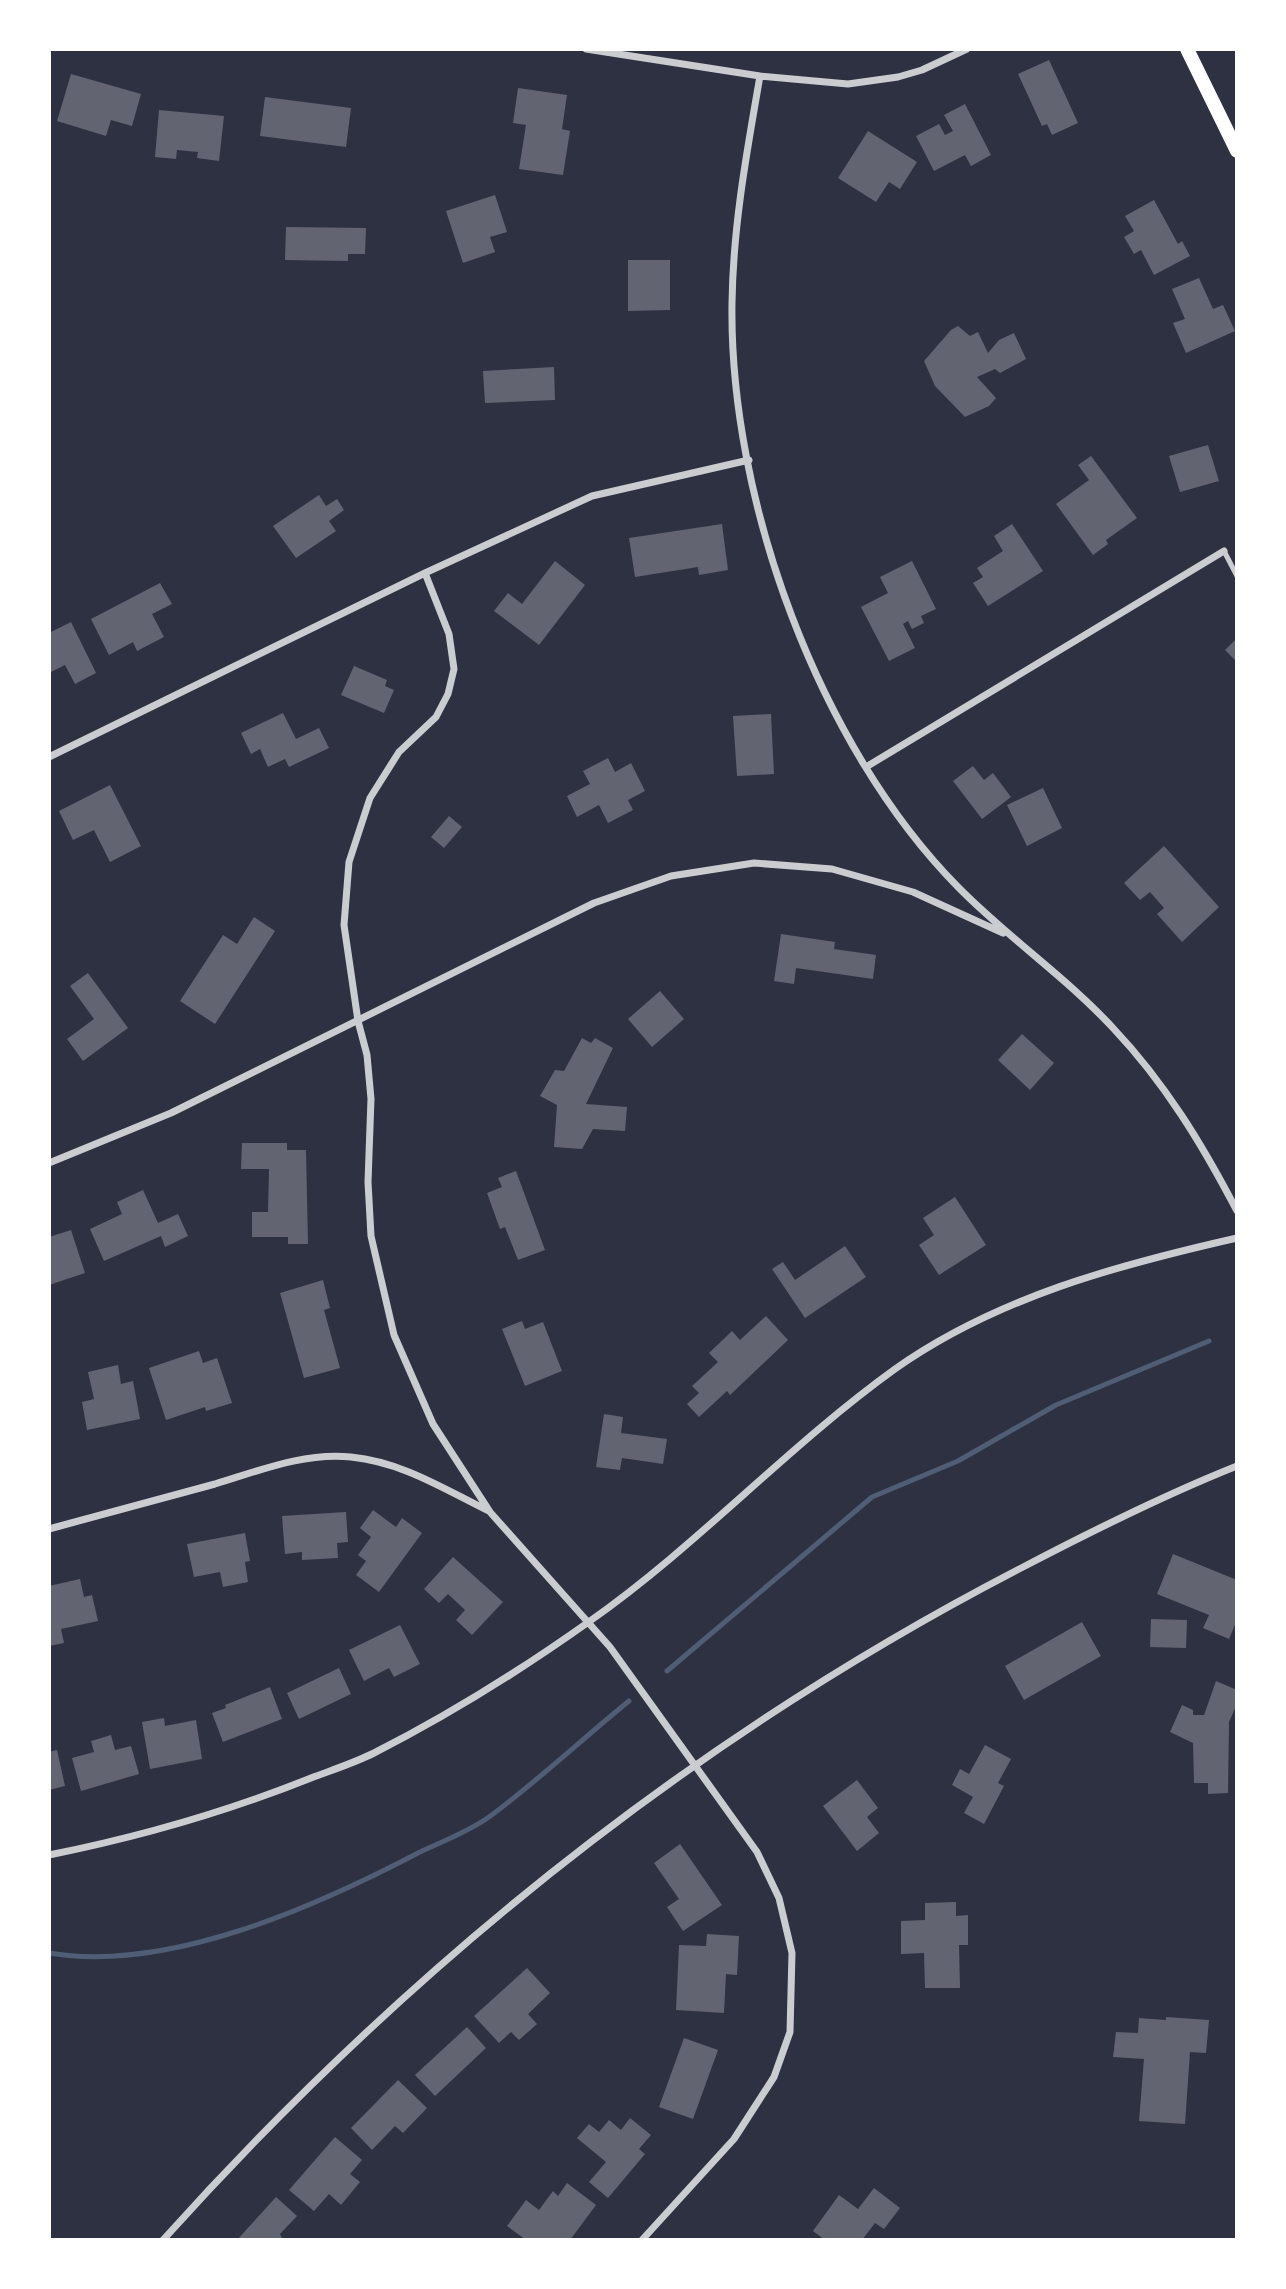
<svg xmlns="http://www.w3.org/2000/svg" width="1286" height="2289" viewBox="0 0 1286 2289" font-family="Raleway,sans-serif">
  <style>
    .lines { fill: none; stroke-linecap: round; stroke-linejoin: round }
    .stream { stroke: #4f5d75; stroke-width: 5 }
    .building { fill: #626471 }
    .service { stroke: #caccd0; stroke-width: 5 }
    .minor { stroke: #caccd0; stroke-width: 7 }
    .secondary { stroke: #fff; stroke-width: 14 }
  </style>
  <rect width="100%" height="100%" fill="#2d3142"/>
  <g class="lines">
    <path class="stream" d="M667 1671 872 1497 958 1461 1056 1405 1209 1341
      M49 1953C167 1973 315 1907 418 1853 441 1842 468 1832 489 1817 538 1781 582 1739 629 1701"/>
  </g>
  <path class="building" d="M1049 60 1078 123 1052 135 1047 124 1042 126 1018 74Z
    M71 74 141 94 132 126 111 120 106 136 57 121Z
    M518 88 567 95 562 129 570 131 563 175 519 169 526 125 513 123Z
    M265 97 351 108 346 147 260 136Z
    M965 104 991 155 971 166 965 155 934 171 916 136 939 124 945 135 953 131 944 115Z
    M159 110 224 116 219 161 197 158 198 152 177 150 176 159 155 157Z
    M868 131 917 162 900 189 889 182 876 202 838 178Z
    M495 195 507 232 490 237 495 252 463 263 446 211Z
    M1154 200 1178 244 1182 241 1190 256 1154 275 1141 250 1134 254 1124 237 1134 231 1125 216Z
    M286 227 366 228 365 254H348V261L285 260Z
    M628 260H670V310L628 311Z
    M1199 278 1213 309 1223 305 1235 331 1186 353 1173 323 1185 319 1172 289Z
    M958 326 970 336 978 332 988 353 999 340 1014 333 1026 359 1000 373 995 369 977 377 996 398 989 406 965 417 935 386 924 361 951 330Z
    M554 367 555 400 485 403 483 371Z
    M1208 445 1219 481 1180 492 1169 456Z
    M1091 456 1137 518 1106 540 1108 544 1093 555 1056 504 1089 480 1078 465Z
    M319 495 326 506 337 499 344 510 329 521 336 531 296 558 273 526Z
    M722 524 728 570 699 575 698 567 635 577 629 538Z
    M1012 524 1043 571 988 606 973 583 983 577 977 568 1003 551 994 536Z
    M555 561 585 585 539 645 494 611 508 593 522 604Z
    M912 561 936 609 921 616 924 623 912 629 908 621 903 624 915 648 889 661 861 607 888 593 880 577Z
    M160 583 172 604 152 614 164 637 137 651 133 642 109 655 91 619Z
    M71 622 96 673 75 684 65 665 49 673V633Z
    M1237 638V662L1225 650Z
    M354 666 387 680 385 686 394 690 384 713 341 695Z
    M283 713 296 739 319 728 329 748 289 767 285 759 268 767 260 749 251 754 241 733Z
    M771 714 774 774 737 776 733 716Z
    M608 758 615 772 631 763 645 791 628 800 633 810 608 823 599 805 577 817 567 796 590 784 583 771Z
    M973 766 984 780 993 773 1011 797 982 819 953 781Z
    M110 785 141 846 110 862 94 830 73 840 59 811Z
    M1043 788 1062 828 1027 846 1007 805Z
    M449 816 462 827 444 848 431 837Z
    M1164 846 1219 907 1182 942 1157 914 1164 908 1150 892 1140 900 1124 883Z
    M254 917 275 931 215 1024 180 1001 223 935 237 944Z
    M781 934 835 942 834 949 876 955 873 979 796 968 794 984 774 981Z
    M88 973 128 1028 83 1061 67 1039 94 1019 70 986Z
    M660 991 684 1019 652 1047 628 1019Z
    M1022 1034 1054 1063 1030 1090 998 1060Z
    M582 1038 591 1043 595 1038 613 1048 586 1104 627 1107 625 1131 593 1129 582 1149 554 1147 557 1105 540 1096 555 1070 564 1071Z
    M242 1143H287V1150H306L308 1244H288V1237H252V1212H268L269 1169H241Z
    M516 1171 545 1250 518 1260 505 1227 500 1229 487 1193 502 1187 498 1178Z
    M143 1190 158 1223 178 1214 188 1236 165 1247 161 1236 104 1261 90 1229 122 1214 117 1202Z
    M955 1197 986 1245 939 1275 919 1245 934 1235 923 1218Z
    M71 1230 85 1273 49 1285V1237Z
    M845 1246 866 1277 805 1318 772 1269 783 1262 795 1280Z
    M323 1280 330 1308 324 1310 340 1368 304 1378 280 1293Z
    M766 1316 788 1340 730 1395 727 1391 699 1417 687 1404 699 1393 692 1386 718 1362 709 1353 732 1331 740 1340Z
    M522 1321 525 1329 543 1322 562 1371 525 1386 502 1329Z
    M199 1351 203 1363 217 1358 232 1403 206 1411 205 1407 166 1420 149 1368Z
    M118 1365 121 1384 133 1381 140 1419 87 1430 82 1402 94 1399 88 1372Z
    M604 1414 623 1417 621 1433 667 1439 663 1464 622 1458 620 1470 596 1467Z
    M373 1510 396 1527 402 1518 422 1533 379 1592 356 1575 366 1561 358 1555 371 1537 360 1528Z
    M346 1512 348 1542 337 1543 338 1558 302 1560V1552L285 1554 282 1516Z
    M245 1533 250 1561 245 1562 248 1582 223 1587 220 1572 194 1577 187 1544Z
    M1173 1554 1237 1580V1620L1229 1639 1203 1628 1209 1615 1157 1594Z
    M453 1557 503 1602 472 1635 456 1620 465 1610 448 1594 439 1603 424 1589Z
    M80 1579 84 1597 92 1595 98 1621 61 1629 64 1643 49 1646V1586Z
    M1151 1619 1187 1620 1186 1648 1150 1647Z
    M1082 1622 1101 1656 1024 1700 1005 1666Z
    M400 1625 420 1664 394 1677 389 1668 364 1681 349 1650Z
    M339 1668 351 1694 299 1719 287 1693Z
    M1216 1681 1237 1690V1704L1229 1722 1228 1793 1208 1794V1783H1194L1193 1743 1170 1732 1182 1705 1193 1710V1715H1204Z
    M270 1687 282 1719 223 1742 212 1713 226 1708 225 1705Z
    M164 1718 165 1726 196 1720 202 1759 150 1769 142 1722Z
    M111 1735 115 1750 131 1746 139 1774 81 1791 72 1758 94 1752 91 1741Z
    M985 1745 1011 1759 998 1783 1004 1786 984 1824 964 1813 973 1797 952 1785 960 1769 969 1774Z
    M57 1750 65 1786 49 1790V1752Z
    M857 1780 878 1808 867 1817 879 1833 857 1851 823 1806Z
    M680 1844 722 1905 683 1931 667 1907 679 1899 654 1863Z
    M956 1902V1916L968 1915V1945H959L960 1988H925L924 1953 901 1954V1921L925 1920V1903Z
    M707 1934 739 1936 737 1975 726 1974 724 2013 676 2010 679 1945 706 1946Z
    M527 1968 550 1993 528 2014 537 2024 519 2040 511 2032 499 2043 474 2016Z
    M1166 2017 1209 2020 1206 2053 1190 2052 1185 2124 1139 2121 1144 2059 1113 2057 1116 2032 1138 2033 1139 2018 1166 2020Z
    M467 2027 486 2048 435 2096 415 2075Z
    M684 2038 718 2050 693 2119 659 2107Z
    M398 2080 427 2108 403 2133 395 2126 372 2150 351 2128Z
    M630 2118 651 2135 639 2149 645 2154 608 2198 589 2182 606 2162 577 2138 589 2124 599 2132 609 2120 621 2130Z
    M335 2137 362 2160 350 2174 360 2182 341 2205 329 2194 314 2211 289 2190Z
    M567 2183 596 2205 570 2240H526L507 2226 526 2200 539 2210 553 2191 558 2196Z
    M874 2188 900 2208 884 2229 875 2223 862 2240H825L813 2231 839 2195 858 2209Z
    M276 2197 297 2216 280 2234 283 2240H237Z"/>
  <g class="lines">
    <path class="service" d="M1224 551 1237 576"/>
    <path class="minor" d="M586 49 760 76 848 84 898 77 922 70 967 49
      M760 76C747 151 733 226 732 303 729 500 819 746 958 887 1007 937 1066 977 1113 1028 1165 1083 1202 1144 1237 1211
      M425 573 449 634 454 669 448 694 436 717 399 752 370 798 349 862 344 925 358 1021 367 1055 371 1099 368 1182 371 1236 394 1335 433 1424 490 1512 610 1647 757 1852 779 1898 792 1953 790 2032 774 2077 734 2139 642 2240
      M49 757 425 573 592 496 749 460
      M866 767 1224 551
      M49 1163 171 1113 594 903 671 876 754 863 832 869 913 892 1003 933
      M49 1529C104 1514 159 1499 215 1484 258 1471 305 1452 351 1457 402 1462 444 1489 489 1511
      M49 1855C139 1837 226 1812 311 1778 332 1770 354 1763 374 1753 449 1715 521 1670 590 1621 698 1545 788 1446 895 1369 997 1297 1118 1265 1237 1238
      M163 2240C409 1966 697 1735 1025 1566 1094 1530 1164 1495 1237 1466"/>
    <path class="secondary" d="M1187 49 1237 151"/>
  </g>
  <rect width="1286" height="2289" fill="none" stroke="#ffffff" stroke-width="102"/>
</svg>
